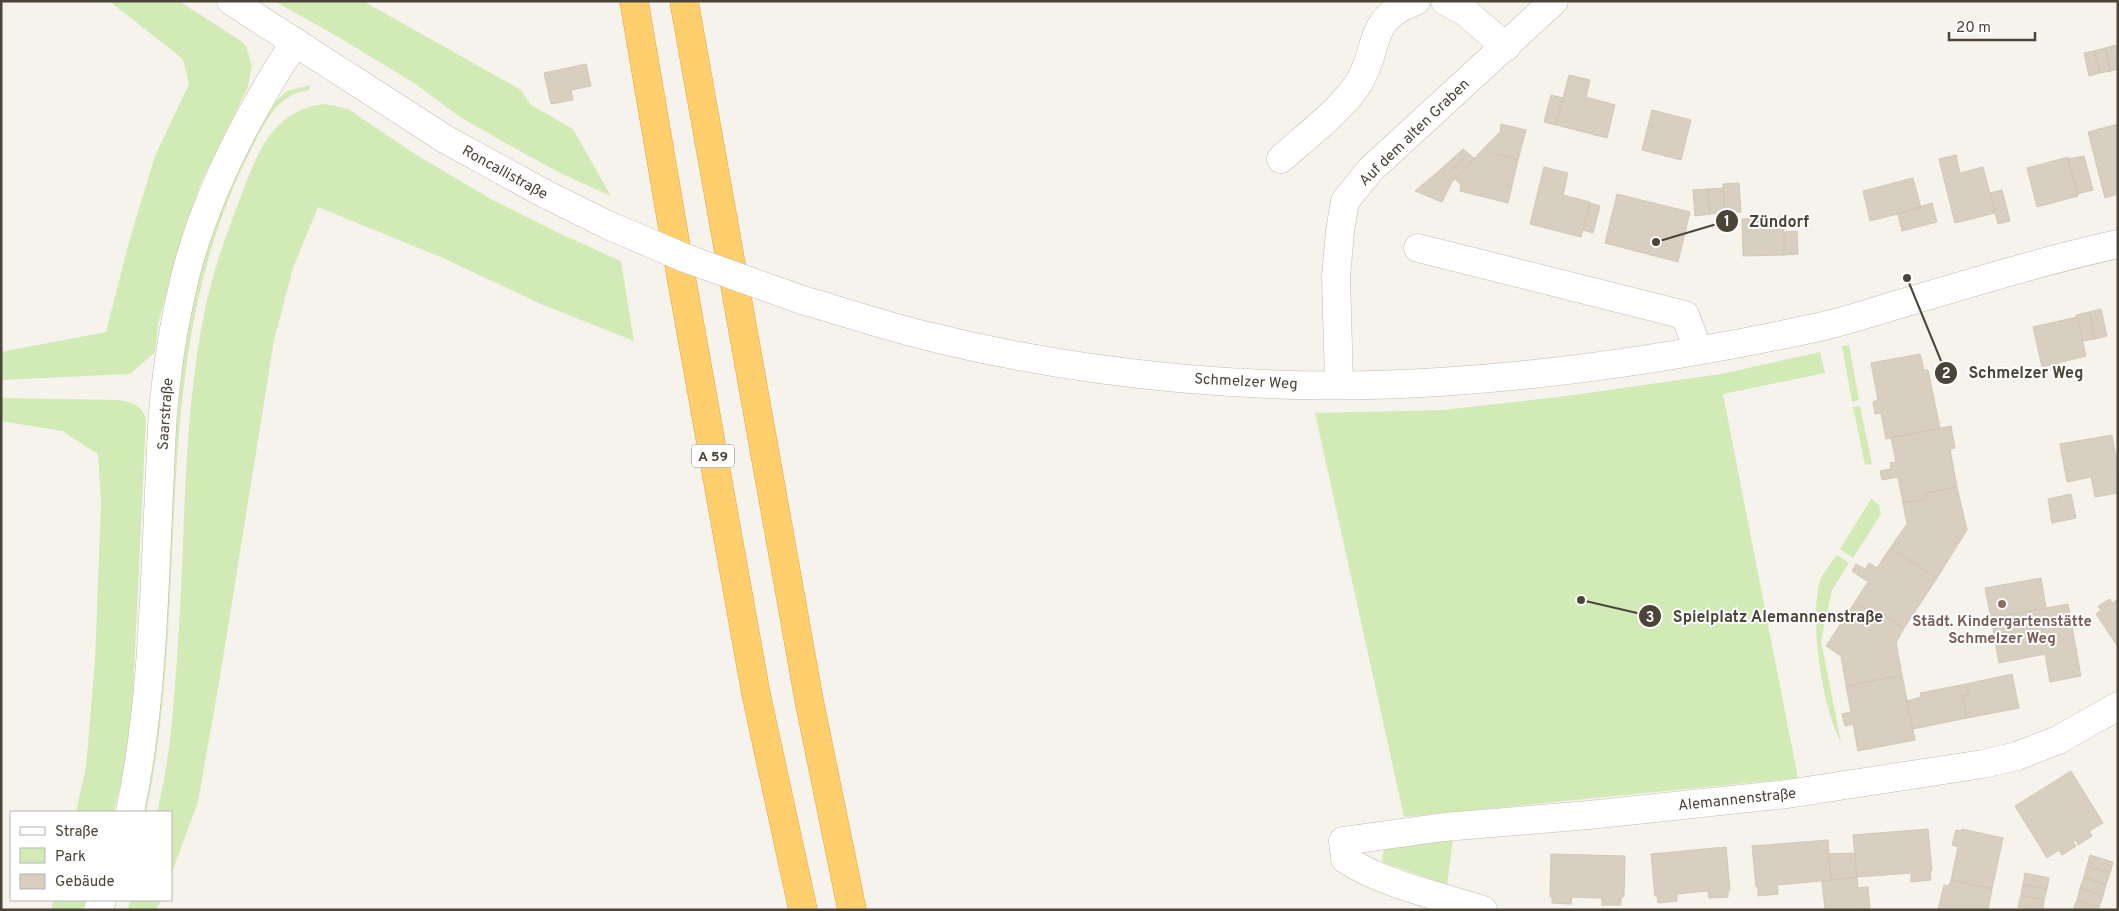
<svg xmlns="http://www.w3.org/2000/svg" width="2119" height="911" viewBox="0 0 2119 911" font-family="Overpass,sans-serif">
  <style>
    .green { fill: #d2eab5 }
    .building { fill: #d8cfc1; stroke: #d3c7b4 }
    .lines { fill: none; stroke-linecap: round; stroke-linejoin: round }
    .minor-casing { stroke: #c2bbae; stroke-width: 29 }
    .tertiary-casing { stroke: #c2bbae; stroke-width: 29 }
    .motorway-casing { stroke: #e0a43c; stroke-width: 29 }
    .minor { stroke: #fff; stroke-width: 28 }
    .tertiary { stroke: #fff; stroke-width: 28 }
    .motorway { stroke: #ffcf6e; stroke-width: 28 }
    .tertiary-bridge-casing { stroke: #c2bbae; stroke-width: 29; stroke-linecap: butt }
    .tertiary-bridge { stroke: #fff; stroke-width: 28 }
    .education-dot { fill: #8d6e63; stroke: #fff; stroke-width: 2 }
    .labels { text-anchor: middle; stroke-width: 4; stroke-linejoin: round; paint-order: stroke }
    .shield { fill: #fff; stroke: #817c74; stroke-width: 1 }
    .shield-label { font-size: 14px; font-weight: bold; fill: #4b4439 }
    .street-label { font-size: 15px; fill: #4b4439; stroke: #fff }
    .education-label { font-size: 15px; font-weight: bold; fill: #785e54; stroke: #fff }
    .leader { fill: none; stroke: #4b4439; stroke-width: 2 }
    .callout-dot { fill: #4b4439; stroke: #fff; stroke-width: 2 }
    .mark-label { font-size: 15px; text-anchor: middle; font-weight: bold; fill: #fff }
    .callout-label { font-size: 16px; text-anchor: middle; font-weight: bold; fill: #4b4439; stroke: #fff; stroke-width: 4; stroke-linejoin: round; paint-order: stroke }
  </style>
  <rect width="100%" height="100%" fill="#f6f3ec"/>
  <path class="green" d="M109 1H179L241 41 246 46 252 66 248 87 202 180 185 226 158 324 155 352 130 374 1 380V352L106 332 129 242 155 156 189 84 183 59Z
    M274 1H363L521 90 531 105 573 129 611 196 562 174 509 145 460 117 414 83 335 35Z
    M310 85 309 90C277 94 264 124 251 150 144 356 193 593 146 812H143L174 442 183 363 194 294 208 244 234 175 267 115 277 100 287 91Z
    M325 104 348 109 418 156 491 199 565 236 621 261 634 341 541 304 443 258 318 207 293 268 274 340 220 677 198 802 171 875V812H157C171 757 174 700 178 643 186 530 182 416 206 305 214 268 227 232 241 196 258 152 272 110 325 104Z
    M1849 345 1859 400 1852 402 1842 346Z
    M1820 352 1825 373 1723 394 1798 778 1404 817 1315 413 1443 410 1567 396 1721 374Z
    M1 398 120 400C134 403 142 406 146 419L133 694 125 764 114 812H76L86 767 95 660 101 502 98 454 62 431 1 421Z
    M1860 406 1872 464 1865 465 1853 407Z
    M1871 499 1879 505 1881 514 1853 558 1840 549Z
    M1837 555 1849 563 1832 590 1821 641 1841 742C1822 708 1809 619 1820 581 1823 572 1831 563 1837 555Z
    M1453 839 1447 885 1388 864 1383 862 1382 858 1385 846Z
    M54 900H87L82 910H51Z
    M131 900H161L156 910H127Z"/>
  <path class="building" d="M2116 45 2118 69 2111 71 2105 48Z
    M2105 48 2111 71 2100 73 2094 51Z
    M2094 51 2100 73 2089 76 2084 53Z
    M586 64 591 86 571 90 573 100 551 104 544 73Z
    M1569 75 1590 80 1586 97 1615 105 1607 138 1556 125Z
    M1551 95 1563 98 1556 125 1544 122Z
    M1652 110 1691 120 1681 160 1642 150Z
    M1501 124 1526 130 1518 160 1491 153 1485 147 1500 132Z
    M2118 124V194L2105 198 2088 132Z
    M1485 147 1491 153 1518 160 1508 203 1460 191 1461 185 1455 179Z
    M1463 149 1469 154 1446 176 1440 170Z
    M1469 154 1475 159 1452 182 1446 176Z
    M1956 155 1960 173 1983 167 1995 213 1955 223 1939 159Z
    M2084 156 2093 190 2077 194 2068 159Z
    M2068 157 2078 196 2037 207 2027 168Z
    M1544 167 1568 173 1563 195 1590 202 1581 237 1530 224Z
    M1440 170 1452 182 1442 202 1415 191Z
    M1913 178 1921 208 1870 221 1863 191Z
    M1739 183 1741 212 1725 213 1723 184Z
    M1723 188 1725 213 1710 214 1708 189Z
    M1708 189 1710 214 1695 216 1693 190Z
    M2002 190 2010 221 1998 224 1990 193Z
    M1617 194 1690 212 1678 262 1605 243Z
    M1590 203 1600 206 1593 233 1583 230Z
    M1932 203 1937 222 1902 231 1898 214Z
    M1783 217 1784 255 1743 256 1742 219Z
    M1797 231 1798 254 1784 255V232Z
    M2101 309 2107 336 2095 339 2089 312Z
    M2089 312 2095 339 2083 341 2076 315Z
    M2077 317 2086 356 2042 367 2033 327Z
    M1920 354 1924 370H1928L1940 428 1886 439 1881 413 1875 414 1873 402 1878 400 1871 363Z
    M1951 426 1955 448 1950 449 1957 487 1926 493V499L1903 503 1898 477 1882 480 1880 471 1891 469 1890 463 1896 462 1891 438Z
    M2112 435 2118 469V493L2095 497 2091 477 2067 482 2060 444Z
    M1957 487 1967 530 1937 578 1890 548 1907 524 1903 503 1926 499V493Z
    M2071 494 2076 518 2052 523 2048 499Z
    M1890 548 1937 578 1904 628 1881 613 1878 617 1855 602 1868 582 1852 571 1856 564 1865 569 1869 563 1877 568Z
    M2041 578 2046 608 1991 618 1985 588Z
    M2110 599 2112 603 2118 599V647L2096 614 2101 610 2098 606Z
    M1855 602 1878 617 1881 613 1904 628 1896 643 1902 675 1846 686 1841 656 1826 646Z
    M2068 604 2081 676 2050 682 2045 654 1999 663 1991 618Z
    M2012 674 2019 708 1967 718 1962 696 1969 695 1966 684Z
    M1902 675 1915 740 1858 751 1853 724 1845 726 1842 714 1851 712 1846 686Z
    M1966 684 1969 695 1962 696 1967 718 1913 729 1907 701 1921 697 1920 693Z
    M2071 771 2103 823 2089 831 2092 836 2078 845 2076 840 2073 842 2076 846 2062 855 2059 850 2047 858 2015 806Z
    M1928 829 1932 871H1930L1931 880 1911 882V873L1857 877 1853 835Z
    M1962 829 2003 838 1992 889 1951 880 1958 847 1952 845 1956 830 1961 831Z
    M1828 840 1831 880 1777 885 1778 894 1758 896V887H1756L1752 846Z
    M1726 847 1730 890H1728V897L1709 898 1708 891 1677 894V901L1658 903 1657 896H1655L1651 854Z
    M1855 853 1857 877 1831 880 1829 854Z
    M1551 854 1625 856 1624 896 1621 898V905H1602V898L1572 897 1571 904 1552 903V896L1550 897Z
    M2090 855 2113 862 2110 873 2087 866Z
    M2087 866 2110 873 2106 885 2084 877Z
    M2025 873 2049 878 2047 889 2023 884Z
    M1857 877 1858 888 1868 887 1870 908 1825 910 1822 881Z
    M2084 877 2106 885 2103 896 2080 888Z
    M1951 880 1992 889 1988 910H1938L1944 885 1949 886Z
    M2023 884 2047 889 2044 900 2021 895Z
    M2080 888 2103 896 2099 907 2077 900Z
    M2021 895 2044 900 2043 910 2018 907Z
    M2077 900 2099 907 2098 910H2073Z"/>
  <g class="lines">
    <g class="minor-casing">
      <path id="minor" d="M1445 1 1464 11 1506 47
        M1281 159C1303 139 1343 108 1358 84 1381 48 1365 19 1416 1
        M1418 248 1685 315 1698 350
        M1339 384 1336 277 1340 231 1345 201 1370 170 1554 1
        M130 812C152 708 154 599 159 492 161 459 161 425 165 392 169 354 176 314 185 277 206 193 248 114 295 42
        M98 910 102 900
        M1483 910C1440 896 1382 884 1345 859L1343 841 1444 827 1589 815 1787 794 1983 764 2017 756 2058 740 2118 706"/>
    </g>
    <g class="tertiary-casing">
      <path id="tertiary" d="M231 1 445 139 547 195 610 226
        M802 300C845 312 887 327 931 337 1092 377 1274 393 1439 382 1567 374 1695 354 1819 327 1848 321 1875 311 1903 303 1974 282 2046 260 2118 244"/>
    </g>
    <g class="motorway-casing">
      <path id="motorway" d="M634 1 681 276 756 694 803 910
        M684 1 809 700 852 910"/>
    </g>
    <use href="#minor" class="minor"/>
    <use href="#tertiary" class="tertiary"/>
    <use href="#motorway" class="motorway"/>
    <g class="tertiary-bridge-casing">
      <path id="tertiary-bridge" d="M610 226 685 258 802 300"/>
    </g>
    <use href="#tertiary-bridge" class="tertiary-bridge"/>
  </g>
  <circle class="education-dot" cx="2002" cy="604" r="5"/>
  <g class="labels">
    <rect class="shield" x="692" y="444.5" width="42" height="23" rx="4"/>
    <g class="shield-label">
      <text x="713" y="461">A 59</text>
    </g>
    <g class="street-label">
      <text transform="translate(1414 132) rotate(-44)" y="5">Auf dem alten Graben</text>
      <text transform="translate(505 172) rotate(29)" y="5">Roncallistraße</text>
      <text transform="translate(1246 381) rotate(3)" y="5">Schmelzer Weg</text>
      <text transform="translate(165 414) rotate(-86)" y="5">Saarstraße</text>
      <text transform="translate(1737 799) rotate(-6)" y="5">Alemannenstraße</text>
    </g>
    <g class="education-label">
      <text x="2002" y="626">Städt. Kindergartenstätte<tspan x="2002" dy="17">Schmelzer Weg</tspan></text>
    </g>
  </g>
  <path class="leader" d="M1656 242L1727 221M1907 278L1946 373M1581 600L1650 616"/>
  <g class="callout-dot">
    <circle cx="1656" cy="242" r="5"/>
    <circle cx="1907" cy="278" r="5"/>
    <circle cx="1581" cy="600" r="5"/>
    <circle cx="1727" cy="221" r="12"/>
    <circle cx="1946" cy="373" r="12"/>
    <circle cx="1650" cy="616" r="12"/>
  </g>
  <g class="mark-label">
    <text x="1727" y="226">1</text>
    <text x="1946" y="378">2</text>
    <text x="1650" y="622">3</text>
  </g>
  <g class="callout-label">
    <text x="1779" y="227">Zündorf</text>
    <text x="2026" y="378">Schmelzer Weg</text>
    <text x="1778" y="622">Spielplatz Alemannenstraße</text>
  </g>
  <rect width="2119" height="911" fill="none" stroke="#4b4439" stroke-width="5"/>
  <rect x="10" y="811" width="162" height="90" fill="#ffffff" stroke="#b7b4b0"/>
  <rect x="20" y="827" width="25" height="8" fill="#ffffff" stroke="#b7b4b0"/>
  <text x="55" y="836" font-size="15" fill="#4b4439">Straße</text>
  <rect x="20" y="848" width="25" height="15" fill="#d2eab5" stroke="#b7b4b0"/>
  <text x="55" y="861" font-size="15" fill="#4b4439">Park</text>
  <rect x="20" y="874" width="25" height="15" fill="#d8cfc1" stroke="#b7b4b0"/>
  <text x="55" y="886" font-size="15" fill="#4b4439">Gebäude</text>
  <path d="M1949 32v8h86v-8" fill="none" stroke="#4b4439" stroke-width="2.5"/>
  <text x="1956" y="32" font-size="15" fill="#4b4439" stroke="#ffffff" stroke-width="4" paint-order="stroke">20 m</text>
</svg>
